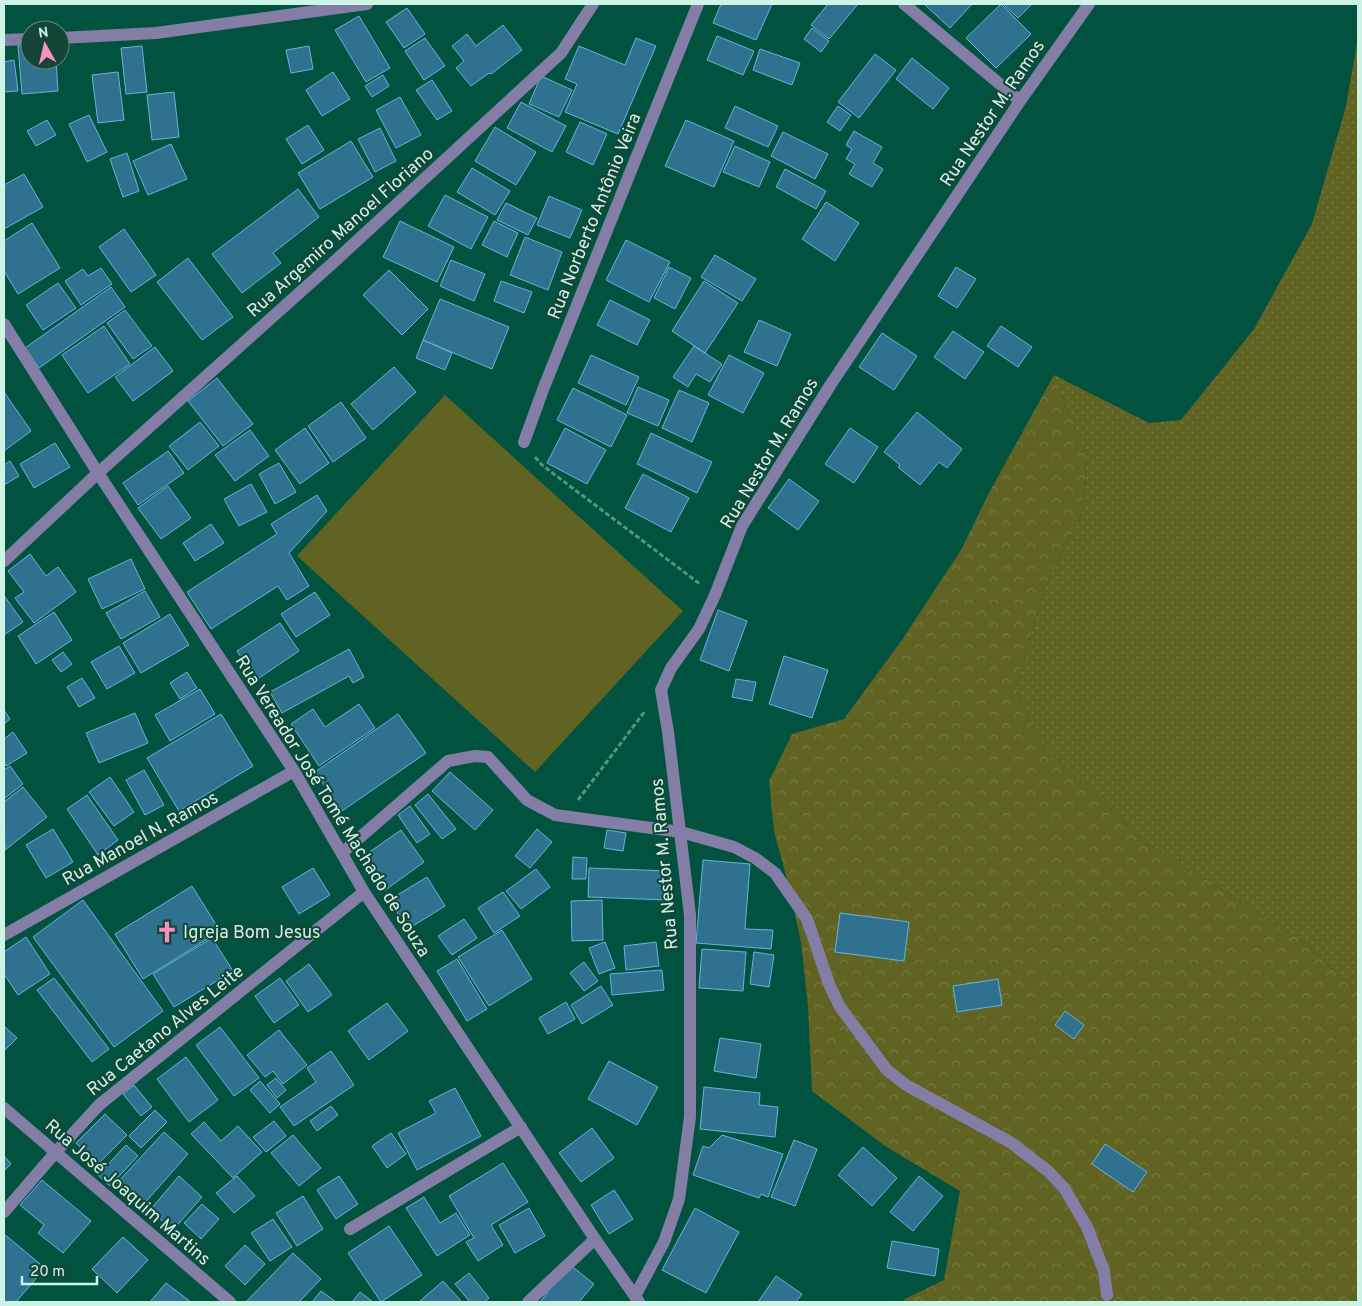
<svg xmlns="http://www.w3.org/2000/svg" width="1362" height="1306" viewBox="0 0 1362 1306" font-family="Overpass,sans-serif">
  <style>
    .green { fill: url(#green-dots) }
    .forest { fill: url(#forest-crowns) }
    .pitch { fill: #606321 }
    .building { fill: #2f718f; stroke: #66b5db }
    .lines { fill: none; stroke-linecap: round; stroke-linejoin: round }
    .path { stroke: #539483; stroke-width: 3; stroke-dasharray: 5 2.5; stroke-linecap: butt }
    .minor { stroke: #847ea6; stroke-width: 12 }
    .labels { text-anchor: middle; stroke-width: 4; stroke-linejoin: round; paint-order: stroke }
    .street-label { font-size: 18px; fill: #ccf5e6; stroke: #144537 }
    .poi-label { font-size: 18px; fill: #ccf5e6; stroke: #144537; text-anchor: start }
  </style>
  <defs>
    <pattern id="green-dots" width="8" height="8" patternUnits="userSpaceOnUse" patternTransform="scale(1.25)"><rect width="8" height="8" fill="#606321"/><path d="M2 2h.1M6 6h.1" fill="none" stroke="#767a41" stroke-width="1.8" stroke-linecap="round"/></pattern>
    <pattern id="forest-crowns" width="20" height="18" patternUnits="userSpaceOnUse" patternTransform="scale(1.25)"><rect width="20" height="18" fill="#606321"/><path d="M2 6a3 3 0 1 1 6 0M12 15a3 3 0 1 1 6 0" fill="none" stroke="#767a41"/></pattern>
  </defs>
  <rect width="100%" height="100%" fill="#015340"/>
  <path class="green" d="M1358 38V993L1302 941 1201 876 1147 844 1039 741 1016 687 1045 586 1081 517 1087 459 1054 375 1149 423 1181 420 1254 329 1312 224 1346 106Z"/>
  <path class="forest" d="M1054 375 1087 459 1081 517 1045 586 1016 687 1039 741 1147 844 1201 876 1302 941 1358 993V1302H903L905 1299 944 1280 960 1191 885 1146 812 1091 808 1006 801 942 789 887 774 831 769 781 792 734 844 719 902 640 961 550 989 493Z"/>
  <path class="pitch" d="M445 395 683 611 535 772 297 556Z"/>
  <path class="building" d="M721 4H772L756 40 713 23Z
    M828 4H858L829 39 811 25Z
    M924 4H972L950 28Z
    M1001 4 1031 34 996 68 966 38Z
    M1003 4H1032L1018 18Z
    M407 8 425 34 404 48 386 22Z
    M359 16 390 68 366 82 335 30Z
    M503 25 522 50 491 74 489 73 471 86 456 68 464 61 452 46 467 34 476 46Z
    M812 28 829 41 821 52 804 39Z
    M717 36 754 51 743 75 707 60Z
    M425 38 445 66 424 80 405 51Z
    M636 38 656 46 618 134 565 112 577 84 565 79 579 46 625 65Z
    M30 45V60H56L58 91 22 94 18 46Z
    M142 46 147 92 126 94 121 48Z
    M309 46 313 69 291 73 286 50Z
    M760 49 800 63 792 85 753 70Z
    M875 54 896 70 859 118 838 102Z
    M912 58 949 88 933 109 896 79Z
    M14 60 18 91 4 92V62Z
    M118 72 124 120 98 123 92 75Z
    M333 72 350 99 322 116 306 90Z
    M383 75 389 86 372 97 365 86Z
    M541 76 572 90 559 117 529 104Z
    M432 80 452 111 437 120 416 90Z
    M174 92 179 137 152 140 147 95Z
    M400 97 421 135 396 148 376 110Z
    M521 102 566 126 552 152 507 128Z
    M735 106 778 126 768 147 725 128Z
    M838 106 851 115 840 131 827 122Z
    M89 115 107 152 87 162 69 124Z
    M47 120 56 135 36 146 27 131Z
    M686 120 734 141 714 187 665 166Z
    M580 122 607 134 593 165 566 152Z
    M308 125 324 150 302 164 286 139Z
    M495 127 536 152 516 185 475 161Z
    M380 128 396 161 375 172 358 139Z
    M854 131 882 147 873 163 883 169 872 187 849 174 855 164 846 159 852 149 846 145Z
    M783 132 828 154 815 179 771 156Z
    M351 141 373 177 320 209 298 173Z
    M171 144 187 179 148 195 133 161Z
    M735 146 770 162 759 187 723 172Z
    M127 153 139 191 123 197 110 159Z
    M472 168 510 191 495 215 457 192Z
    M785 169 826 191 816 209 776 187Z
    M24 174 43 207 4 229V185Z
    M298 189 319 217 273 253 281 263 242 293 212 254Z
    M445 195 488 217 471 249 428 226Z
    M549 196 582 210 570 238 537 225Z
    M826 202 859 223 835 261 802 239Z
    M506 203 537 218 528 235 497 220Z
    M400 221 454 247 437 282 383 257Z
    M494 221 518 233 507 257 482 245Z
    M32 223 60 268 18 294 4 271V241Z
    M124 229 156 275 131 292 99 247Z
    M525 237 562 252 548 290 510 275Z
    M626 240 670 262 649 302 606 280Z
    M715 255 756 279 742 301 701 277Z
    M188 258 233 317 202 340 157 282Z
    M451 260 485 274 474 301 440 286Z
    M669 267 691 278 675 309 654 298Z
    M956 267 976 279 957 308 938 296Z
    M101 268 112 284 81 305 65 281 83 269 88 276Z
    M389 270 428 309 402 335 363 295Z
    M501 281 532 292 524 313 494 301Z
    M704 281 738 303 705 353 672 331Z
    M58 283 76 308 43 330 26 305Z
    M111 287 125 307 39 368 25 348Z
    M440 299 509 327 492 369 423 340Z
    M610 300 650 320 637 345 597 325Z
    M125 310 152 346 133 359 107 323Z
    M759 320 791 334 777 366 744 352Z
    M104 326 130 364 88 393 62 355Z
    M1001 326 1032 347 1018 367 987 346Z
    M953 331 984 352 965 379 934 357Z
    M882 333 917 356 894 390 859 367Z
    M423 340 452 353 445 370 416 358Z
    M694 346 722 364 710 382 696 374 688 387 673 377Z
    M155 347 173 371 133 401 115 377Z
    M591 355 639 377 626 405 578 383Z
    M729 355 764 373 743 413 708 395Z
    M394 367 416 392 373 430 351 404Z
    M217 378 253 424 223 446 188 401Z
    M638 387 669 400 658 426 627 413Z
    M573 388 627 415 611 447 557 420Z
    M679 390 709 403 692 442 662 428Z
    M4 392 31 431 4 451Z
    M341 402 366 438 333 462 308 426Z
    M917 412 962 449 947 468 939 462 920 485 898 467 900 465 884 452Z
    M200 422 219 446 188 470 169 446Z
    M305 428 329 463 300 484 275 450Z
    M565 428 606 450 587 484 547 463Z
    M850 428 878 447 854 483 825 464Z
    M250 430 269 456 235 481 215 455Z
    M651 433 712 462 697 493 637 464Z
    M55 443 70 467 34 488 20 464Z
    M168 451 184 473 138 505 123 483Z
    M10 461 19 476 4 485V465Z
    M279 463 296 492 275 504 259 474Z
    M643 474 689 498 671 532 625 508Z
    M789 479 819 501 798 530 768 508Z
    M251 484 267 512 239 526 224 499Z
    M168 486 191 518 161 539 138 508Z
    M317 495 327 511 289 553 309 586 287 600 278 586 211 629 187 592 277 534 271 524Z
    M211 524 224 543 195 561 183 543Z
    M30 554 46 576 58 567 76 592 34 623 15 598 24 592 8 571Z
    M131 559 145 589 102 609 88 579Z
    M145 591 160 617 121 639 106 613Z
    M315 592 330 615 296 637 281 614Z
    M4 597H5L23 622 4 635Z
    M718 610 747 621 729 671 700 660Z
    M54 612 72 640 36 664 18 636Z
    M170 614 189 645 141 673 123 643Z
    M280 623 299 651 256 680 237 651Z
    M119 646 135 673 107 689 91 662Z
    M349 649 364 677 353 683 349 676 282 713 270 692Z
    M63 652 72 664 61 672 52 660Z
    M784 656 828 670 812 718 769 704Z
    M187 672 197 688 180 699 170 683Z
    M82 678 95 698 79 707 67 687Z
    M736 679 756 682 752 701 732 697Z
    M200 689 215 714 170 741 155 715Z
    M359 704 375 728 319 766 291 724 313 709 325 727Z
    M4 710 10 719 4 724Z
    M135 713 148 743 99 763 86 733Z
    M221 714 253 766 179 811 147 758Z
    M398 714 426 753 342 811 315 772Z
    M13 732 27 753 6 766 4 763V739Z
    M10 766 23 784 4 799V770Z
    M144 770 164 805 145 815 126 780Z
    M450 772 493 810 475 830 432 791Z
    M110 777 134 812 114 826 89 792Z
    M23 787 47 817 5 850 4 802Z
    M428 794 456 829 442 839 415 805Z
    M87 795 118 840 98 855 67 809Z
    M410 806 430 834 417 843 398 815Z
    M53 829 73 862 46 878 26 845Z
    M537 829 552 842 530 868 515 856Z
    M401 830 424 862 384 891 361 858Z
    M607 830 626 833 623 851 604 848Z
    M573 857 587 858 586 879H572Z
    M703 860 750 864 745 929 773 930 771 949 696 943Z
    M313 868 330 895 299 914 282 887Z
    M589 868 669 871 667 900 588 897Z
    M536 869 550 887 521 909 506 891Z
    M427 877 445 906 408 929 389 900Z
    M192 886 220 931 143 979 115 934Z
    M503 892 520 916 494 933 478 908Z
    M83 900 163 1011 114 1047 33 937Z
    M602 900 603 940 572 941 571 901Z
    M840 913 909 922 904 961 835 952Z
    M464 919 477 938 452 955 438 936Z
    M502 930 532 979 489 1006 458 957Z
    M26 937 50 974 18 995 4 974V952Z
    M212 938 233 971 174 1007 153 974Z
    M605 942 615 968 599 974 589 948Z
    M656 942 659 966 626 970 624 946Z
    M702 949 746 952 743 991 699 988Z
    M754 952 774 955 769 987 750 984Z
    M457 959 487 1009 467 1021 437 971Z
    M584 962 598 981 584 991 570 973Z
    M309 964 332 995 308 1012 286 981Z
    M662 970 664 990 612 995 610 974Z
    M54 978 109 1049 92 1062 37 990Z
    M280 978 299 1005 274 1023 255 996Z
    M998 979 1002 1005 957 1012 953 986Z
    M601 986 613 1005 582 1024 571 1005Z
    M566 1002 575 1019 548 1034 539 1018Z
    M387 1003 408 1031 369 1060 348 1031Z
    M1065 1011 1084 1025 1074 1039 1055 1025Z
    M4 1026 17 1038 4 1051Z
    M220 1027 259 1078 234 1096 196 1045Z
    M279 1030 307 1065 283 1084 273 1071 265 1077 247 1055Z
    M720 1038 761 1044 756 1078 714 1071Z
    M331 1051 354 1085 294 1126 280 1107 316 1082 307 1068Z
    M186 1057 218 1100 189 1122 157 1079Z
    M609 1061 658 1087 637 1125 588 1099Z
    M276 1078 286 1090 277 1098 267 1085Z
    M260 1081 280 1104 270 1113 250 1090Z
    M134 1085 152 1107 141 1116 123 1094Z
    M704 1087 760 1093 759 1105 778 1107 775 1137 700 1129Z
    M455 1088 481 1136 417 1170 398 1133 436 1113 429 1101Z
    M331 1106 338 1115 317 1131 310 1121Z
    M155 1110 167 1122 141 1148 129 1136Z
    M105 1114 127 1135 98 1164 76 1143Z
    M274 1121 286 1136 266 1152 253 1137Z
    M204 1122 221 1141 238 1126 262 1152 233 1178 191 1134Z
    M592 1128 614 1158 581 1182 559 1153Z
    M164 1132 188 1154 142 1206 117 1183Z
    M391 1133 406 1154 387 1168 372 1146Z
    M293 1135 321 1168 299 1186 271 1153Z
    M722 1135 783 1154 768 1197 761 1194 759 1198 693 1175 703 1146 709 1148Z
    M794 1140 817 1149 795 1206 771 1197Z
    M1105 1144 1147 1172 1133 1192 1092 1164Z
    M126 1145 138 1156 110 1186 98 1175Z
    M863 1147 897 1178 872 1206 838 1175Z
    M4 1156 11 1164 4 1171Z
    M503 1163 528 1202 491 1225 503 1245 478 1261 466 1242 474 1238 449 1196Z
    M179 1176 202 1197 173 1230 150 1210Z
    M237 1176 255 1196 234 1213 216 1193Z
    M339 1176 358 1204 336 1219 317 1190Z
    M919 1176 943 1196 913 1231 890 1212Z
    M42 1180 91 1221 63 1253 38 1233 44 1225 20 1205Z
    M614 1190 633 1219 609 1234 591 1205Z
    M303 1196 323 1229 297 1246 276 1213Z
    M424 1197 440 1223 456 1213 470 1235 437 1256 406 1208Z
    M202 1204 219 1219 201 1239 184 1223Z
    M529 1208 545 1236 515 1253 499 1225Z
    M695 1208 739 1232 706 1293 662 1270Z
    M273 1219 292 1247 270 1261 251 1233Z
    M389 1226 422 1275 381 1302 348 1253Z
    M4 1234 45 1268 16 1302H4Z
    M123 1237 148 1260 117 1293 92 1269Z
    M892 1241 939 1249 935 1276 887 1268Z
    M245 1245 265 1264 245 1285 225 1266Z
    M293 1253 321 1279 299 1302H246Z
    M569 1264 594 1284 579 1302H540Z
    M469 1273 489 1298 484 1302H470L455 1284Z
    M776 1276 802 1294 796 1302H758Z
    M443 1281 462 1302H419Z
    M166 1283 191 1302H150Z
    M321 1291 336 1302H312Z
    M360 1292 373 1302H352Z"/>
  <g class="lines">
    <path class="path" d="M535 457 542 465 700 584
      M578 800 645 711"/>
    <path class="minor" d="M904 4 1020 101
      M60 38 156 33 367 4
      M4 40 30 39
      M4 324 98 473 294 771 364 892 595 1239 639 1302
      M524 442 544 387 698 4
      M4 561 98 473 335 261 561 53 593 4
      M342 853 448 761 475 756 488 757 527 800 555 815 681 832 734 847 755 858 775 873 807 919 829 984 840 1007 887 1070 906 1085 1010 1142 1048 1171 1064 1188 1087 1227 1104 1271 1107 1295
      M4 935 294 771
      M4 1108 230 1302
      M4 1212 55 1153 99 1105 364 892
      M350 1229 521 1127
      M635 1296 664 1242 679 1199 690 1117V915L668 732 661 690 671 668 699 629 715 595 742 526 831 384 1020 101 1089 4
      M528 1302 595 1239"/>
  </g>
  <defs>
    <g id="church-bare" transform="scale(1.725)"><path d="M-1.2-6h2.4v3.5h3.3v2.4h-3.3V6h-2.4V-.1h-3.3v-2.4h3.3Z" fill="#fc8fc2" stroke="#144537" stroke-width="2.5" paint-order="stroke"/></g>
  </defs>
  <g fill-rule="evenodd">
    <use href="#church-bare" x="167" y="932"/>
  </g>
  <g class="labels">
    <g class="street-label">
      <text transform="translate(992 113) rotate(-56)" y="6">Rua Nestor M. Ramos</text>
      <text transform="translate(594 216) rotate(-68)" y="6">Rua Norberto Antônio Veira</text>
      <text transform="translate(340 232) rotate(-42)" y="6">Rua Argemiro Manoel Floriano</text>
      <text transform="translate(769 453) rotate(-59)" y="6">Rua Nestor M. Ramos</text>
      <text transform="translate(333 806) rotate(58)" y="6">Rua Vereador José Tomé Machado de Souza</text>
      <text transform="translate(140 838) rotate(-29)" y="6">Rua Manoel N. Ramos</text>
      <text transform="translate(664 864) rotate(-95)" y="6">Rua Nestor M. Ramos</text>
      <text transform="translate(165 1030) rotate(-39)" y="6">Rua Caetano Alves Leite</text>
      <text transform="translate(128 1192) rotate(41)" y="6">Rua José Joaquim Martins</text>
    </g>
    <g class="poi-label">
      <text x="183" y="938">Igreja Bom Jesus</text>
    </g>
  </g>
  <rect width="1362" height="1306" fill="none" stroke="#ccf5e6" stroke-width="10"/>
  <g transform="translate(45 45) rotate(352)"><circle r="24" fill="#144537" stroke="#5e8b7d"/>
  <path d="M0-4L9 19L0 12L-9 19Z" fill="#fc8fc2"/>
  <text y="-8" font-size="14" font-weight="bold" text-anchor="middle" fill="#ccf5e6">N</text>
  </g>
  <path d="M22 1276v8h75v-8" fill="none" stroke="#ccf5e6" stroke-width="2.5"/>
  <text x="30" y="1276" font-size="15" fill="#ccf5e6" stroke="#144537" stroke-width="4" paint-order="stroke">20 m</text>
</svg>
